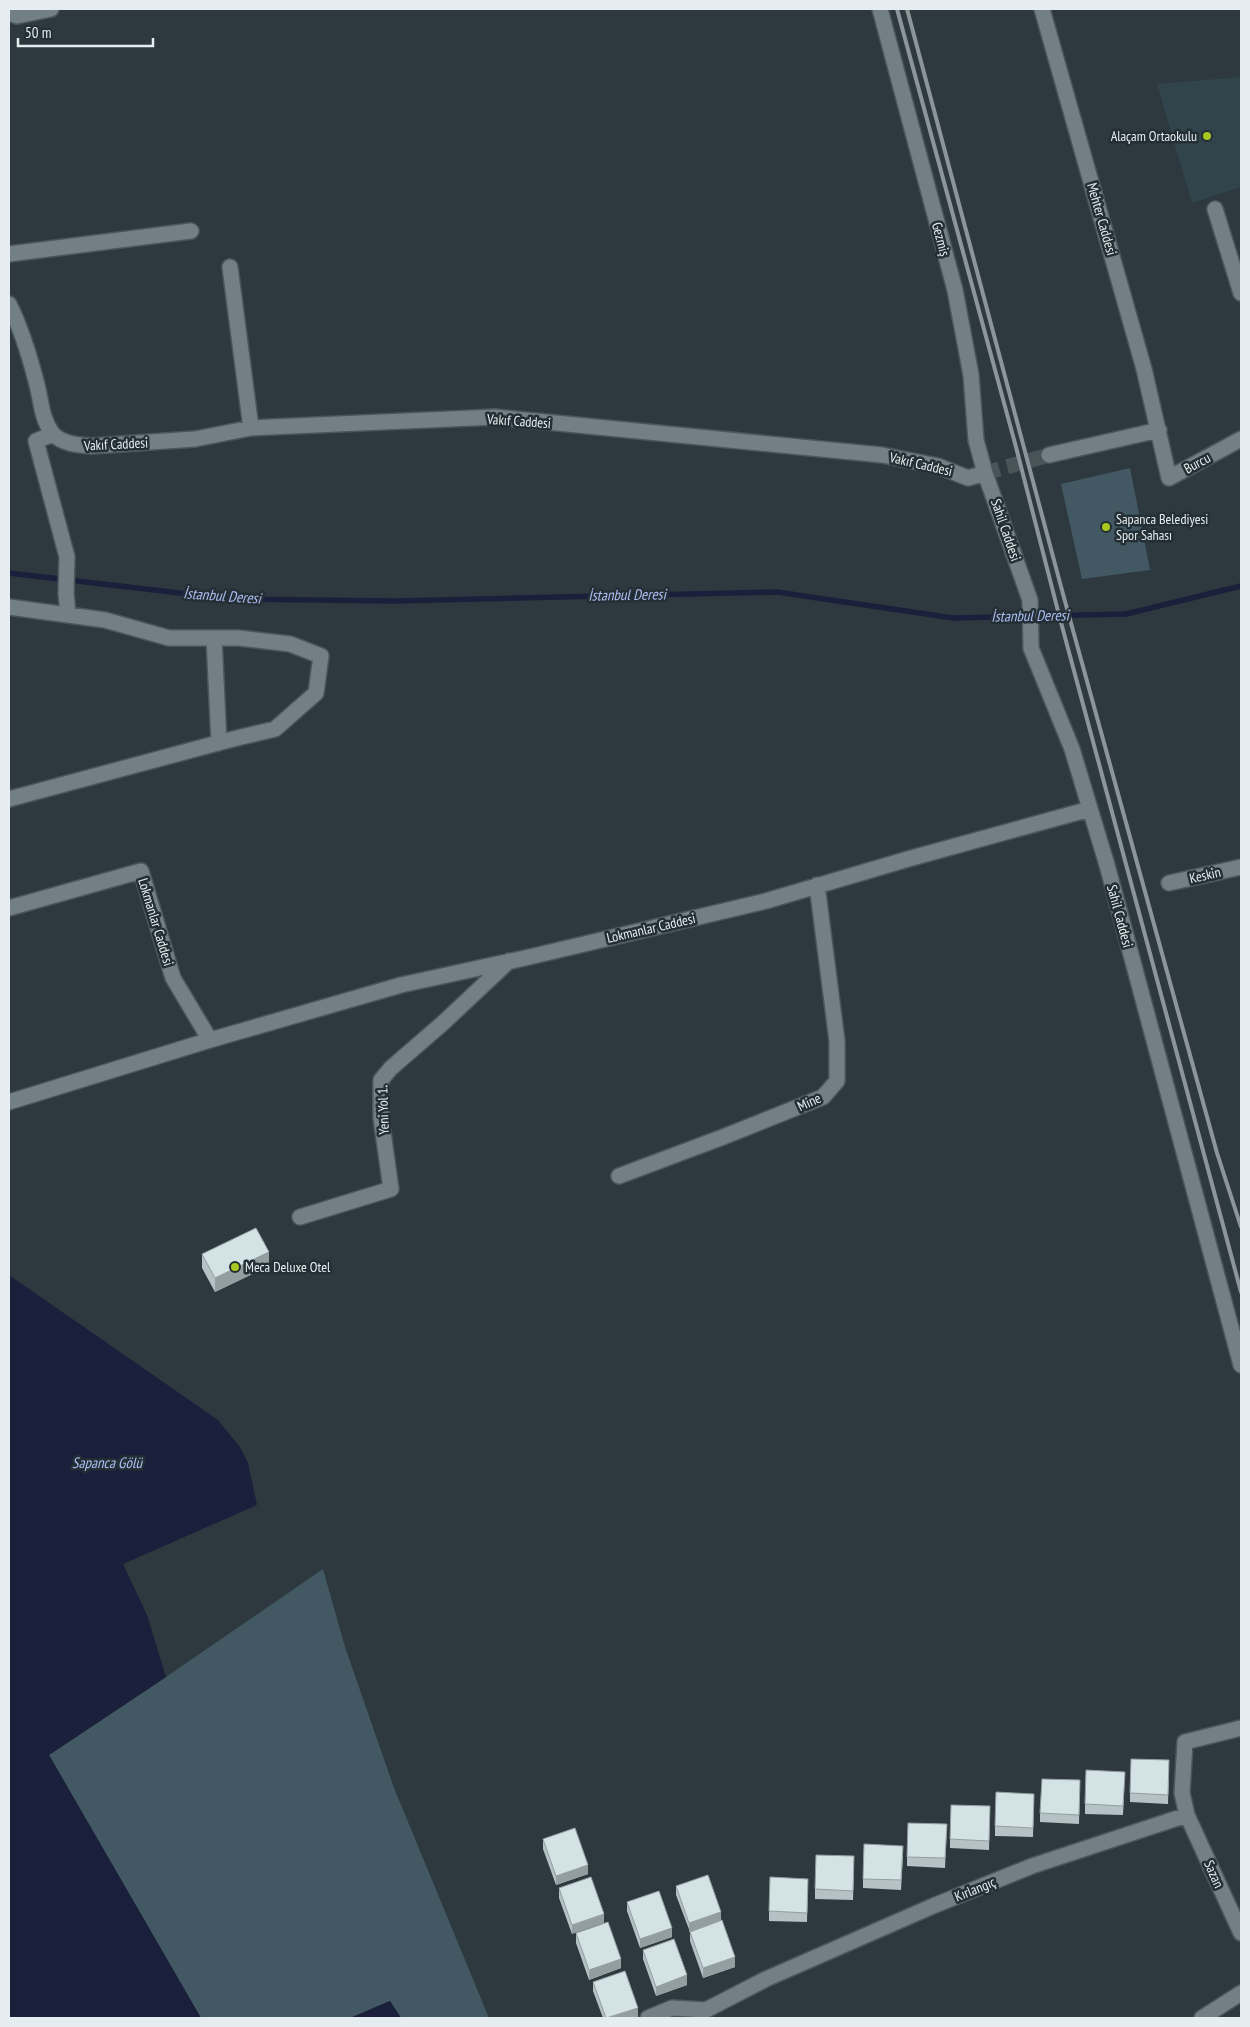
<svg xmlns="http://www.w3.org/2000/svg" width="1250" height="2027" viewBox="0 0 1250 2027" font-family="'PT Sans Narrow',sans-serif">
  <style>
    .built { fill: #31444c }
    .green { fill: #425963 }
    .water { fill: #1a203b }
    .lines { fill: none; stroke-linecap: round; stroke-linejoin: round }
    .stream { stroke: #1a203b; stroke-width: 5.5 }
    .minor-tunnel { stroke: #495459; stroke-width: 15; stroke-dasharray: 15 8; stroke-linecap: butt }
    .minor-casing { stroke: #4b555a; stroke-width: 18 }
    .minor { stroke: #727f85; stroke-width: 15 }
    .rail { stroke: #8c969a; stroke-width: 4 }
    .wall { fill: #b5c2c5 }
    .shaded-wall { fill: #939ea0 }
    .building { fill: #d2e2e5; stroke: #939ea0 }
    .poi-dot { fill: #a6c820; stroke: #232f34; stroke-width: 2 }
    .labels { text-anchor: middle; stroke-width: 5; stroke-linejoin: round; paint-order: stroke }
    .poi-label { font-size: 14px; fill: #e5edf0; stroke: #232f34; text-anchor: start }
    .street-label { font-size: 14px; fill: #e5edf0; stroke: #232f34 }
    .water-label { font-size: 15px; font-style: italic; fill: #aebef6; stroke: #232f34 }
  </style>
  <rect width="100%" height="100%" fill="#2d393e"/>
  <path class="built" d="M1241 77V187L1192 203 1157 84Z"/>
  <path class="green" d="M1130 468 1150 570 1082 579 1061 484Z
    M323 1569 345 1647 394 1788 489 2018H401L390 2001 350 2018H201L49 1755 166 1677Z"/>
  <path class="water" d="M9 1275 218 1420 240 1447 248 1463 257 1505 123 1564 147 1615 166 1677 49 1755 201 2018H9Z
    M390 2001 401 2018H350Z"/>
  <g class="lines">
    <path class="stream" d="M9 573 231 599 395 601 777 592 953 618 1126 614 1241 586"/>
    <path class="minor-tunnel" d="M985 473 1049 455"/>
    <g class="minor-casing">
      <path id="minor" d="M880 9 955 290 971 375 976 440 985 473 1030 600 1031 648 1072 749 1107 865 1241 1365
        M1042 9 1144 369 1169 478 1241 439
        M9 13 17 16 51 9
        M1215 209 1241 293
        M9 254 191 231
        M230 267 251 428
        M9 304C21 328 29 354 36 381 41 398 41 418 52 433 62 444 78 445 92 446L195 439 251 428 495 417 882 455 938 466 968 478 985 473
        M53 434 36 441 67 557 66 593 68 615
        M1049 455 1159 430
        M9 607 105 620 169 638H239L290 644 321 656 316 693 275 729 229 740 9 799
        M214 638 219 743
        M1169 883 1241 867
        M9 908 141 871 173 978 210 1040
        M9 1102 210 1040 401 985 525 958 766 901 908 859 1090 809
        M619 1176 723 1137 823 1097 837 1081V1041L817 885
        M300 1217 391 1189 381 1118V1080L391 1068 443 1023 509 961
        M1241 1728 1185 1742 1182 1793 1187 1815 1241 1933
        M648 2018 672 2008 706 2010 766 1979 933 1906 1032 1866 1187 1815
        M1202 2018 1241 1993"/>
    </g>
    <use href="#minor" class="minor"/>
    <path class="rail" d="M897 9 1016 447 1059 615 1241 1292
      M907 9 1063 594 1217 1153 1241 1227"/>
  </g>
  <path class="wall" d="M202 1254 269 1266 215 1292 202 1268Z
    M1169 1769 1168 1804 1130 1802V1793Z
    M1125 1772 1123 1815 1085 1814V1804Z
    M1080 1780 1079 1824 1040 1822V1813Z
    M1034 1794 1033 1837 995 1836V1826Z
    M990 1806 989 1850 950 1848V1839Z
    M947 1824 945 1868 907 1866V1857Z
    M543 1839 588 1874 556 1885 543 1849Z
    M903 1856 901 1890 863 1888V1879Z
    M854 1866 853 1900 815 1899V1889Z
    M808 1879 807 1922 769 1921V1911Z
    M676 1886 721 1920 735 1967 703 1978 690 1941V1932L676 1895Z
    M559 1888 604 1914 572 1934 559 1898Z
    M627 1902 672 1937 640 1948 627 1911Z
    M576 1933 621 1968 589 1980 576 1943Z
    M643 1950 687 1985 656 1996 643 1959Z
    M593 1982 638 2017 635 2018H603L593 1991Z"/>
  <path class="shaded-wall" d="M269 1252V1266L215 1292V1278Z
    M588 1865V1874L556 1885V1876Z
    M721 1912V1921L689 1932V1923Z
    M604 1914V1923L572 1934V1925Z
    M672 1928V1937L640 1948V1939Z
    M735 1957V1967L703 1978V1968Z
    M621 1959V1968L589 1980V1970Z
    M687 1975V1985L656 1996V1987Z
    M638 2008V2017L635 2018H607Z"/>
  <path class="building" d="M256 1228 269 1252 215 1278 202 1254Z
    M1131 1759 1169 1760 1168 1795 1130 1793Z
    M1086 1770 1125 1772 1123 1806 1085 1804Z
    M1042 1779 1080 1780 1079 1815 1040 1813Z
    M996 1792 1034 1794 1033 1828 995 1826Z
    M951 1805 990 1806 989 1841 950 1839Z
    M908 1823 947 1824 945 1858 907 1857Z
    M575 1828 588 1865 556 1876 543 1839Z
    M864 1844 903 1846 901 1880 863 1879Z
    M816 1855 854 1856 853 1891 815 1889Z
    M708 1875 721 1912 689 1923 676 1886Z
    M591 1877 604 1914 572 1925 559 1888Z
    M770 1877 808 1879 807 1913 769 1911Z
    M659 1891 672 1928 640 1939 627 1902Z
    M722 1920 735 1957 703 1968 690 1932Z
    M608 1922 621 1959 589 1970 576 1933Z
    M674 1939 687 1975 656 1987 643 1950Z
    M625 1971 638 2008 606 2018 593 1982Z"/>
  <g class="poi-dot">
    <circle cx="1207" cy="136" r="5"/>
    <circle cx="1106" cy="527" r="5"/>
    <circle cx="235" cy="1267" r="5"/>
  </g>
  <g class="labels">
    <g class="poi-label">
      <text x="1197" y="141" text-anchor="end">Alaçam Ortaokulu</text>
      <text x="1116" y="524">Sapanca Belediyesi<tspan x="1116" dy="16">Spor Sahası</tspan></text>
      <text x="245" y="1272">Meca Deluxe Otel</text>
    </g>
    <g class="street-label">
      <text transform="translate(1102 219) rotate(74)" y="5">Mehter Caddesi</text>
      <text transform="translate(941 239) rotate(75)" y="5">Gezmiş</text>
      <text transform="translate(519 421) rotate(4)" y="5">Vakıf Caddesi</text>
      <text transform="translate(116 444) rotate(-3)" y="5">Vakıf Caddesi</text>
      <text transform="translate(1197 463) rotate(-28)" y="5">Burcu</text>
      <text transform="translate(921 464) rotate(13)" y="5">Vakıf Caddesi</text>
      <text transform="translate(1006 530) rotate(71)" y="5">Sahil Caddesi</text>
      <text transform="translate(1205 875) rotate(-13)" y="5">Keskin</text>
      <text transform="translate(1120 916) rotate(75)" y="5">Sahil Caddesi</text>
      <text transform="translate(156 922) rotate(73)" y="5">Lokmanlar Caddesi</text>
      <text transform="translate(651 928) rotate(-13)" y="5">Lokmanlar Caddesi</text>
      <text transform="translate(809 1102) rotate(-25)" y="5">Mine</text>
      <text transform="translate(383 1110) rotate(-92)" y="5">Yeni Yol 1.</text>
      <text transform="translate(1214 1874) rotate(66)" y="5">Sazan</text>
      <text transform="translate(975 1889) rotate(-22)" y="5">Kırlangıç</text>
    </g>
    <g class="water-label">
      <text transform="translate(627 595) rotate(-1)" y="5">İstanbul Deresi</text>
      <text transform="translate(222 596) rotate(4)" y="5">İstanbul Deresi</text>
      <text transform="translate(1030 616) rotate(-1)" y="5">İstanbul Deresi</text>
      <text x="107" y="1468">Sapanca Gölü</text>
    </g>
  </g>
  <rect width="1250" height="2027" fill="none" stroke="#e5edf0" stroke-width="20"/>
  <path d="M18 38v8h135v-8" fill="none" stroke="#e5edf0" stroke-width="2.5"/>
  <text x="25" y="38" font-size="15" fill="#e5edf0" stroke="#232f34" stroke-width="4" paint-order="stroke">50 m</text>
</svg>
